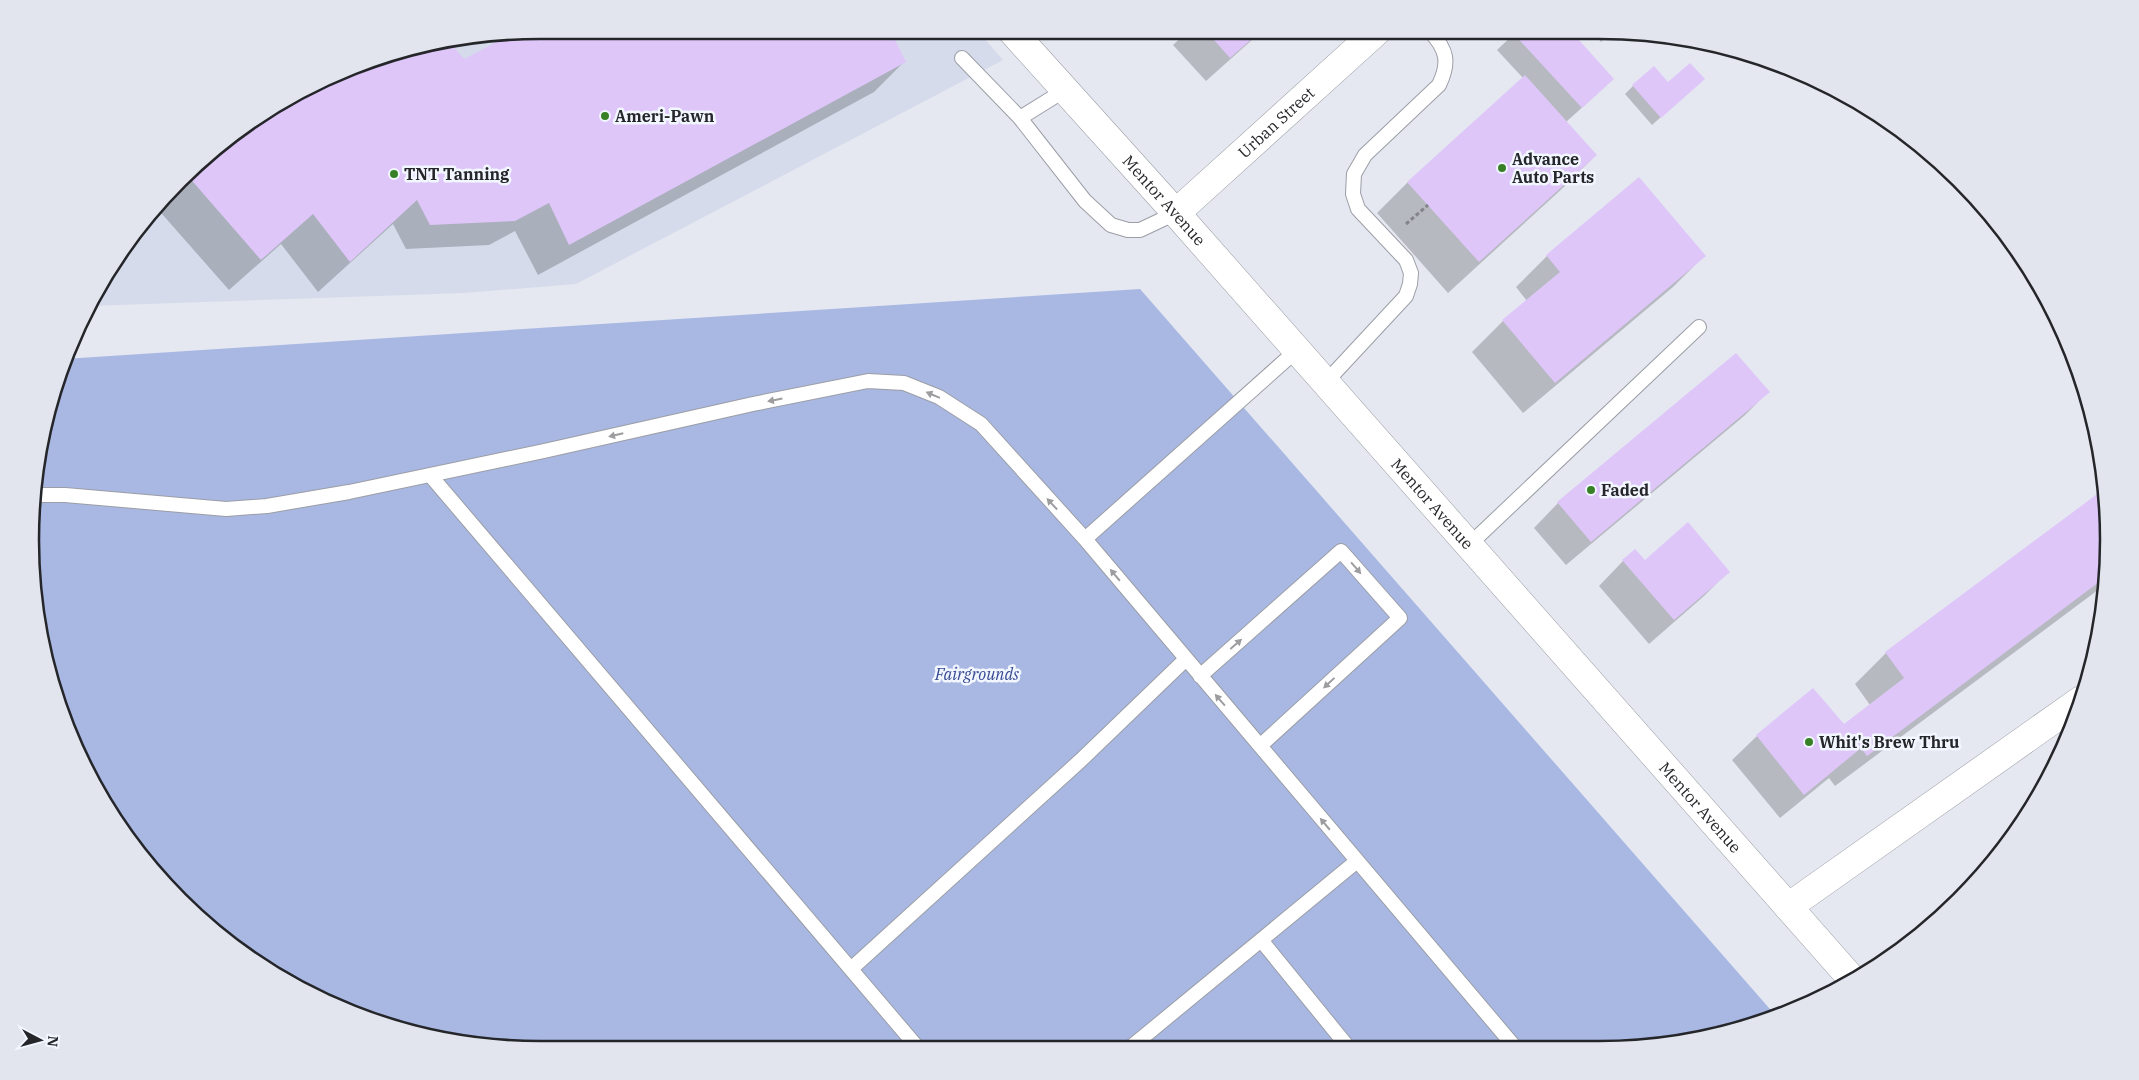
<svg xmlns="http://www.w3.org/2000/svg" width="2139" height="1080" viewBox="0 0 2139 1080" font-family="'IBM Plex Serif',serif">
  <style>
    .built { fill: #d5dbeb }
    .green { fill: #a9b8e3 }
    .shadow { fill: #0003 }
    .building { fill: #dec6f9 }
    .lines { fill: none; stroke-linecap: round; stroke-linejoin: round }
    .lane-casing { stroke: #9b9ea6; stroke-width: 16 }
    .street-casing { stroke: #9b9ea6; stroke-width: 29 }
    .primary-casing { stroke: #9b9ea6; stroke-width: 29 }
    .path { stroke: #83858b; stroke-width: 3; stroke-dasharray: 4 2.5; stroke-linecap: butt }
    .lane { stroke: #fff; stroke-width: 14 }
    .street { stroke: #fff; stroke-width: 28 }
    .primary { stroke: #fff; stroke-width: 28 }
    .oneway { fill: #9d9d9f }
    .poi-dot { fill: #378026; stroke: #f2f6ff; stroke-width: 2 }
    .labels { text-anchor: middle; stroke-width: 5; stroke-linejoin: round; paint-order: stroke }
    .poi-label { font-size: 16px; font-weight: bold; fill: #25262a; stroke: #f2f6ff; text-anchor: start }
    .street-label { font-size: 16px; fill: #25262a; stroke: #f2f6ff }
    .park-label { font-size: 16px; font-style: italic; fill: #364993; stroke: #f2f6ff }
    .rim { fill: none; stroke: #25262a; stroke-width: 2.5 }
  </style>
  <rect width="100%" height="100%" fill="#e5e8f1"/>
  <path class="built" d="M540 30H977L1003 60 576 284 464 293 89 306 116 257 157 204 229 136 285 98 376 57 441 40Z"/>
  <path class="green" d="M1140 289 1776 1016 1666 1046 507 1049 408 1033 315 998 256 964 180 901 116 824 82 765 47 672 34 606 31 507 40 440 64 359Z"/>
  <path class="shadow" d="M540 30 905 61 874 92 538 275 515 231 489 245 406 249 393 224 318 292 281 244 229 290 155 206 229 136 285 98 376 57 441 40 446 39 464 60 517 32Z
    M1188 31H1262L1206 81 1173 45Z
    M1517 31H1569L1596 95 1566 122 1596 155 1565 186 1448 293 1377 213 1408 182 1523 78 1497 50Z
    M1592 31H1613L1601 42Z
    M1668 83 1695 87 1652 125 1625 94 1633 86Z
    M1547 256H1704L1673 287 1523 413 1472 352 1503 321 1527 301 1516 287Z
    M1768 392 1744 416 1566 565 1534 528 1558 503Z
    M2104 491 2108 573 2106 584 1835 786 1829 778 1780 818 1732 760 1757 736 1843 726 1870 705 1855 684 1886 653Z
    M1623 561 1645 562 1728 572 1704 596 1649 644 1599 586Z"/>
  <path class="building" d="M540 30H890L906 62 569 245 549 203 515 221 430 225 417 200 350 262 313 214 261 260 187 175 229 136 285 98 376 57 447 39 464 59 514 33Z
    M1206 31H1261L1230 58Z
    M1515 31H1571L1614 79 1582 108 1513 33Z
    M1690 63 1705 79 1661 118 1632 85 1654 66 1668 82Z
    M1525 75 1597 155 1479 262 1407 182Z
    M1639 177 1706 256 1555 383 1502 320 1560 272 1546 255Z
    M1736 353 1770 392 1591 542 1557 502Z
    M2104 489 2107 576 1867 756 1861 748 1804 795 1756 735 1813 688 1844 724 1904 678 1885 652Z
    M1688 522 1730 572 1674 620 1622 560 1635 549 1645 560Z"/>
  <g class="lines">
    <g class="lane-casing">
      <path id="lane" d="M962 58 1020 118 1085 201 1111 225 1128 230H1140L1176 213
        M1020 118 1065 90
        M1326 382 1406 296 1410 284 1411 273 1406 260 1358 209 1353 194 1354 174 1365 155 1439 85C1450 62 1447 50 1430 31
        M430 475 918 1048
        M33 495H65L226 509 267 506 349 492 544 451 753 404 868 381 904 383 939 397 981 424 1085 539 1514 1046
        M1085 539 1297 350
        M1469 545 1699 327
        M1200 676 1341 551 1400 618 1260 746
        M1261 940 1348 1047
        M851 969 1081 760 1186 659
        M1131 1047 1357 861"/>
    </g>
    <g class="street-casing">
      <g id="street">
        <path id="s1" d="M1176 213 1377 31"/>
        <path d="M1788 907 2081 700"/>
      </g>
    </g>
    <g class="primary-casing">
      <g id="primary">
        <path id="s2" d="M1011 30 1176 213 1851 978"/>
      </g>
    </g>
    <path class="path" d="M1406 224 1428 205"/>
    <use href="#lane" class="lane"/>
    <use href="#street" class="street"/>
    <use href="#primary" class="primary"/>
  </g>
  <defs><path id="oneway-solid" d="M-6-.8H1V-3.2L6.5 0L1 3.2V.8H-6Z" transform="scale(1.25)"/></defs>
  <g class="oneway">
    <use href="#oneway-solid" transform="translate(933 395) rotate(-157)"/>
    <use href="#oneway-solid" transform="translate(775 400) rotate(169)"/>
    <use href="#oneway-solid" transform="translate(616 435) rotate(167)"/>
    <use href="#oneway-solid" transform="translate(1052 504) rotate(-133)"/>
    <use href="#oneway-solid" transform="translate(1356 568) rotate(49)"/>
    <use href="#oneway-solid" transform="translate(1115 575) rotate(-130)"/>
    <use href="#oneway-solid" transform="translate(1236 644) rotate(-41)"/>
    <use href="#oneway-solid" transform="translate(1329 683) rotate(137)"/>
    <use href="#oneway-solid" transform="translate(1220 700) rotate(-131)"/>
    <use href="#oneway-solid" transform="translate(1325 824) rotate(-130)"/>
  </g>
  <g class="poi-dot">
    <circle cx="605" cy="116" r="5"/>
    <circle cx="1502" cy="168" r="5"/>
    <circle cx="394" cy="174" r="5"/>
    <circle cx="1591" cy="490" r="5"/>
    <circle cx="1809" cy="742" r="5"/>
  </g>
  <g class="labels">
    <g class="poi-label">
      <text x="615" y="122">Ameri-Pawn</text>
      <text x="1512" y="165">Advance<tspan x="1512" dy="18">Auto Parts</tspan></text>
      <text x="404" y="180">TNT Tanning</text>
      <text x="1601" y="496">Faded</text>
      <text x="1819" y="748">Whit's Brew Thru</text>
    </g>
    <g class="street-label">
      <text dy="6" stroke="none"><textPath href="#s1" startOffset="135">Urban Street</textPath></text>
      <text dy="6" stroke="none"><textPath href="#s2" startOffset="229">Mentor Avenue</textPath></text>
      <text dy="6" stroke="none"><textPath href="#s2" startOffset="634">Mentor Avenue</textPath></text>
      <text dy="6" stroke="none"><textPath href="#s2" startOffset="1039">Mentor Avenue</textPath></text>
    </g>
    <g class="park-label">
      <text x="977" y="680">Fairgrounds</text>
    </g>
  </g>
  <path d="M0 0H2139V1080H0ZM540 39H1599A501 501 0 0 1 2100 540V540A501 501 0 0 1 1599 1041H540A501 501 0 0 1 39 540V540A501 501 0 0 1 540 39Z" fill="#e2e5ee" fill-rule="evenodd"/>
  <path class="rim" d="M540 39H1599A501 501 0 0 1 2100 540V540A501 501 0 0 1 1599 1041H540A501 501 0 0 1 39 540V540A501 501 0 0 1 540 39Z"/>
  <g transform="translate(40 1040) rotate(96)" stroke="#f2f6ff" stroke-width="4" paint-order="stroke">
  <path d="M0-4L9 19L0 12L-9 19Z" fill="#25262a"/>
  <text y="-8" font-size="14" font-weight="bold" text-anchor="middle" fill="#25262a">N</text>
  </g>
</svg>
